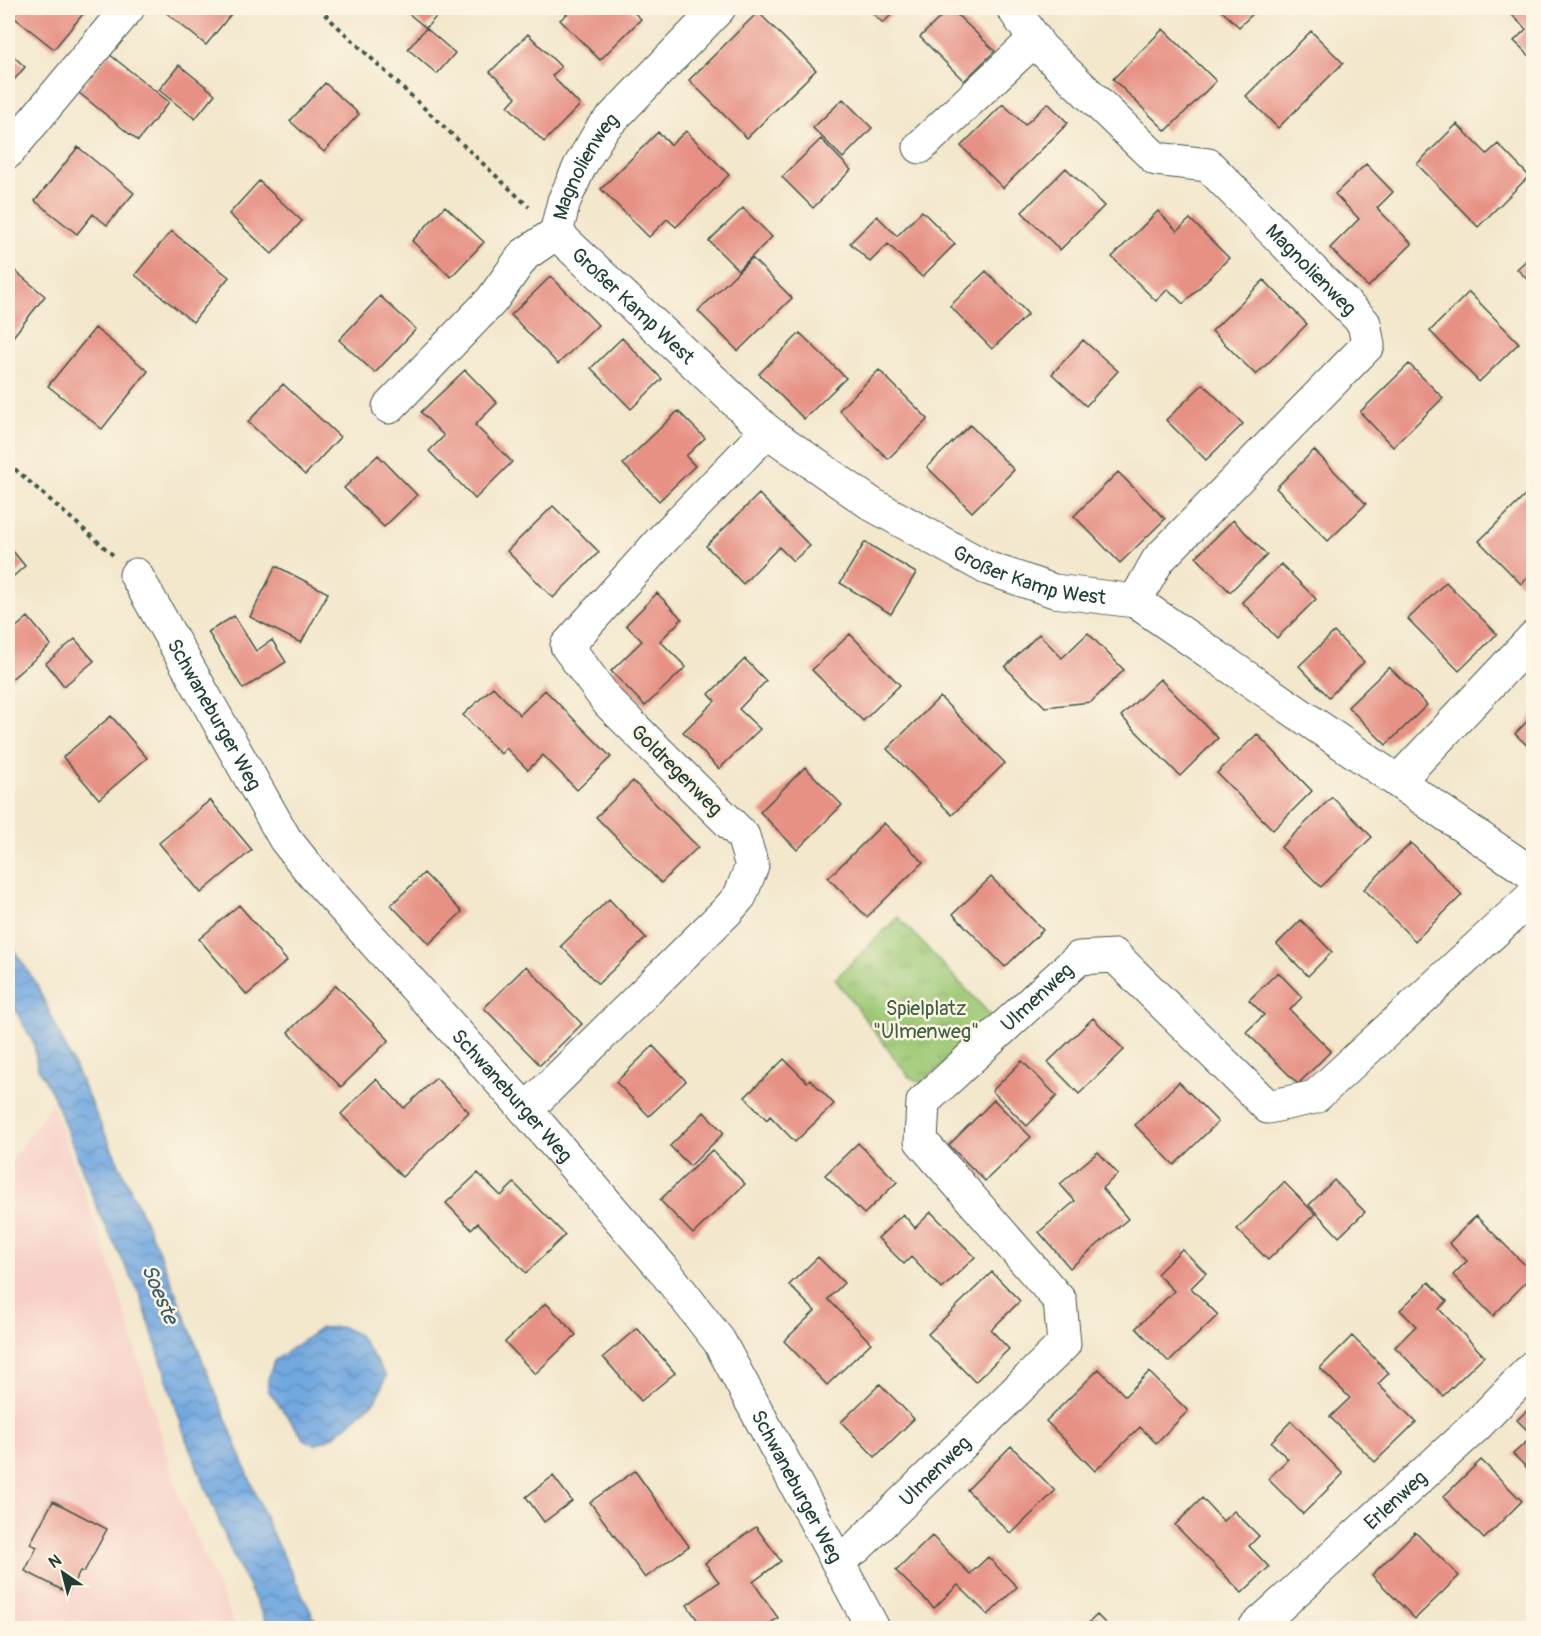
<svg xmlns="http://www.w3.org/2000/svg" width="1541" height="1636" viewBox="0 0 1541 1636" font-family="Pangolin,sans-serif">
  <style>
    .built { fill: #f7d0c9 }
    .park { fill: url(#park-tufts); stroke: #5e8355; stroke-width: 1.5 }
    .water { fill: url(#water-waves); stroke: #48728a; stroke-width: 1.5 }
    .building { fill: #e69184 }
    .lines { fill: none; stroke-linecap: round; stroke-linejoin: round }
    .minor-casing { stroke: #3f564b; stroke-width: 35 }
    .path { stroke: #3f564b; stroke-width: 4; stroke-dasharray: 4.5 4.5; stroke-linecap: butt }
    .minor { stroke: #fff; stroke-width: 33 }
    .labels { text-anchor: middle; stroke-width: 5; stroke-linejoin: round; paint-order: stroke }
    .street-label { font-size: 20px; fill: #1f3d34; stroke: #fcf5e5 }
    .park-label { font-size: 20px; fill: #3e6044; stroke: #fcf5e5 }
    .water-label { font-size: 21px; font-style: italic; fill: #385d68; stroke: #fcf5e5 }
  </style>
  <defs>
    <pattern id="park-tufts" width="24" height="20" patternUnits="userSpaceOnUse" patternTransform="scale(1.5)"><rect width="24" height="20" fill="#9dc976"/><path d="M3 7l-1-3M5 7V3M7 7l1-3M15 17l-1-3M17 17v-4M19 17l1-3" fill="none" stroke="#7fa462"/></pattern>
    <pattern id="water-waves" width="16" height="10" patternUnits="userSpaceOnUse" patternTransform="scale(1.5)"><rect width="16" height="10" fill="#72a8e0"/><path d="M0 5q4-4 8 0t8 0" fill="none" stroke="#5d8ab6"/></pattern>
  </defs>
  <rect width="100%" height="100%" fill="#fcf5e5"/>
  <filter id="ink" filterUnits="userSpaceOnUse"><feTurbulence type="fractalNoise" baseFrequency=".0167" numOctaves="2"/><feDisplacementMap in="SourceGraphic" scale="12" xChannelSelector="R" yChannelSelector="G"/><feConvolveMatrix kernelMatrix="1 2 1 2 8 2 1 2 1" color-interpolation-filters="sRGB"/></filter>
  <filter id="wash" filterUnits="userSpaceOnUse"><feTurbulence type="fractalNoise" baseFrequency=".008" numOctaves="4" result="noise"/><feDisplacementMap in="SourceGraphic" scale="24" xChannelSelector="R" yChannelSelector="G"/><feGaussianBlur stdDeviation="1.35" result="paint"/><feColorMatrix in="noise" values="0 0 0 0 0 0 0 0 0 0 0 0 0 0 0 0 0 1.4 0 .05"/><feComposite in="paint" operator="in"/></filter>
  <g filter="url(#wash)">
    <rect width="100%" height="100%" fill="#f3e7cc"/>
    <path class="built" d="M52 1103 113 1273 182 1506 236 1628H8V1165Z"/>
    <path class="park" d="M898 917 995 1020 922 1083 909 1077 835 979Z"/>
    <path class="water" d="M8 941 36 983 161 1256 269 1527 319 1628H269L232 1553 186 1439 141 1297 100 1215 53 1095 37 1066 34 1044 8 996Z
      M342 1327 359 1335 386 1376 377 1399 334 1436 315 1445 304 1439 268 1390V1379L274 1361 321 1328Z"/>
    <g id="blocks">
      <path class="building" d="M18 8H88L54 49 11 15Z
        M165 8H236L206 45 163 10Z
        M402 8H444L426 28Z
        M561 8H629L641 19 600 60 560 20 567 14Z
        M867 8H898L883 23Z
        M950 8 995 51 964 81 920 37Z
        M1219 8H1259L1239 27Z
        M1512 8H1534V60L1514 41 1526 29 1508 11Z
        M758 12 816 70 747 138 689 80Z
        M426 28 455 53 437 74 408 49Z
        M1163 29 1216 81 1166 131 1113 79Z
        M1311 31 1343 63 1278 128 1246 96Z
        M528 34 561 67 552 76 580 105 544 142 508 106 516 97 490 72Z
        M8 51 25 67 8 87Z
        M109 54 169 102 138 141 78 92Z
        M179 65 215 94 195 119 159 90Z
        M325 83 359 114 324 152 290 121Z
        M843 99 872 128 843 158 813 128Z
        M1048 103 1068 123 1003 188 961 146 1003 104 1025 125Z
        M1457 124 1487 154 1498 144 1529 176 1478 227 1417 164Z
        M686 131 729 175 676 227 667 219 649 237 601 189 658 132 671 145Z
        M821 139 851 170 813 208 782 177Z
        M78 147 134 193 107 225 93 214 77 234 35 201Z
        M1366 164 1393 192 1377 208 1412 244 1368 287 1330 248 1359 219 1335 194Z
        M1066 168 1104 206 1060 250 1022 212Z
        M259 181 302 221 272 254 229 214Z
        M445 206 484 242 451 277 412 241Z
        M743 208 772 237 738 270 709 241Z
        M922 211 955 244 922 277 888 244 870 262 850 243 877 216 897 236Z
        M1158 211 1177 231 1190 219 1229 258 1183 304 1168 289 1156 301 1112 257Z
        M171 231 229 277 193 322 135 275Z
        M1534 253V286L1517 269Z
        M752 258 792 298 738 351 698 311Z
        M8 265 45 296 8 343Z
        M986 271 1028 314 992 349 950 306Z
        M551 276 598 325 558 364 511 315Z
        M1264 280 1307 324 1256 375 1212 331Z
        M1469 292 1519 343 1479 382 1430 331Z
        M380 296 416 329 375 373 339 340Z
        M95 328 148 371 102 429 48 386Z
        M800 333 846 378 804 419 759 374Z
        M622 338 662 379 631 409 591 368Z
        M1083 340 1118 371 1086 406 1052 374Z
        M1409 364 1443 398 1393 447 1360 412Z
        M465 370 497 403 475 425 512 462 475 499 429 451 444 436 421 412Z
        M879 370 928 419 888 459 839 410Z
        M283 384 340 437 305 475 248 422Z
        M1203 384 1243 424 1206 460 1166 420Z
        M678 411 705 438 686 456 695 466 659 501 623 464Z
        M970 425 1014 470 972 512 927 467Z
        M1314 450 1366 504 1328 541 1276 488Z
        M378 455 417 495 384 527 344 488Z
        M1118 472 1165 519 1120 563 1074 516Z
        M1534 487V572L1521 584 1479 541Z
        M759 494 810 546 793 561 779 547 743 584 706 546Z
        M553 506 599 552 553 598 507 551Z
        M1233 520 1267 555 1230 592 1196 557Z
        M865 542 916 573 891 614 840 583Z
        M8 545 25 566 8 581Z
        M1281 564 1316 599 1277 638 1242 602Z
        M276 566 328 593 301 643 250 617Z
        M1446 582 1497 634 1459 671 1408 619Z
        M657 593 682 619 660 641 686 667 645 706 611 671 642 641 626 625Z
        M234 616 256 651 272 640 286 662 243 689 208 632Z
        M28 617 51 645 8 682V634Z
        M1334 632 1364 662 1329 697 1299 666Z
        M1088 633 1124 670 1091 702 1045 707 1005 667 1039 634 1062 658Z
        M850 634 900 685 863 721 812 670Z
        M75 639 94 661 64 686 46 663Z
        M745 659 766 681 739 709 760 729 719 769 683 732 715 701 709 694Z
        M1389 667 1427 705 1386 745 1348 707Z
        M1160 679 1218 738 1180 776 1121 716Z
        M493 687 520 715 545 690 611 757 577 790 543 755 528 770 506 748 501 754 463 715Z
        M940 697 1005 763 952 815 887 749Z
        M1534 714V752L1515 734Z
        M111 716 147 758 99 799 63 757Z
        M1257 734 1312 791 1273 830 1217 773Z
        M805 767 842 805 797 850 760 812Z
        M633 781 698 847 661 883 596 817Z
        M1332 797 1372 837 1321 887 1281 847Z
        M210 800 252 850 201 893 159 843Z
        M884 823 923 862 867 917 828 878Z
        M1411 843 1462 895 1415 941 1364 889Z
        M424 873 462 912 429 944 391 905Z
        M991 877 1043 930 1005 967 953 914Z
        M609 899 646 938 598 984 561 946Z
        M239 905 287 961 247 995 199 939Z
        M1301 920 1332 952 1308 976 1277 944Z
        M526 966 582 1024 540 1065 484 1008Z
        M1278 972 1302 997 1290 1010 1331 1051 1298 1084 1246 1032 1264 1015 1249 1000Z
        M336 985 389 1040 341 1087 288 1032Z
        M1093 1018 1124 1050 1079 1094 1048 1062Z
        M653 1046 686 1081 649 1116 616 1082Z
        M784 1059 807 1082 810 1079 834 1104 795 1142 770 1116 767 1120 745 1097Z
        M1022 1061 1057 1096 1027 1126 992 1091Z
        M436 1078 469 1112 402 1177 341 1114 376 1079 404 1108Z
        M1179 1082 1218 1122 1174 1165 1135 1125Z
        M994 1100 1031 1137 985 1181 949 1145Z
        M704 1112 724 1133 690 1166 670 1146Z
        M858 1143 897 1182 864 1214 825 1175Z
        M712 1150 745 1184 693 1234 660 1200Z
        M1098 1152 1118 1174 1102 1188 1128 1219 1070 1268 1039 1232 1075 1201 1060 1184Z
        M478 1173 501 1196 514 1183 565 1235 526 1273 478 1223 471 1229 446 1203Z
        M1334 1180 1365 1212 1339 1237 1309 1205Z
        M1284 1182 1315 1214 1268 1260 1237 1229Z
        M931 1212 975 1257 942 1289 911 1257 904 1264 878 1238 903 1214 915 1228Z
        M1476 1216 1534 1274 1493 1316 1453 1275 1467 1261 1449 1243Z
        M1182 1249 1206 1273 1191 1288 1218 1315 1169 1362 1136 1328 1174 1291 1157 1274Z
        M818 1257 844 1283 828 1299 871 1343 827 1385 784 1341 815 1311 789 1285Z
        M992 1272 1020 1301 991 1330 1009 1349 975 1382 928 1334Z
        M1429 1282 1447 1301 1439 1309 1484 1356 1443 1396 1395 1347 1416 1326 1400 1310Z
        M546 1303 576 1335 535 1374 505 1342Z
        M637 1328 675 1373 641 1401 603 1357Z
        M1352 1336 1389 1373 1378 1384 1416 1422 1375 1462 1330 1417 1350 1398 1320 1368Z
        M1099 1369 1125 1396 1149 1372 1188 1411 1156 1443 1140 1427 1095 1471 1046 1421Z
        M880 1384 914 1419 875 1457 841 1422Z
        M1534 1404V1475L1513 1454 1533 1436 1517 1420Z
        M1291 1421 1343 1474 1303 1514 1268 1479 1288 1459 1271 1442Z
        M1011 1446 1055 1491 1011 1534 967 1490Z
        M1481 1460 1522 1501 1484 1539 1443 1497Z
        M635 1471 689 1546 645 1578 590 1502Z
        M553 1476 572 1501 544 1522 526 1497Z
        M1202 1498 1223 1521 1234 1511 1259 1536 1249 1546 1269 1567 1242 1593 1175 1525Z
        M53 1501 107 1529 84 1572 80 1571 68 1593 25 1571 37 1547 30 1544Z
        M756 1527 781 1561 753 1582 778 1618 763 1628H703L687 1605 719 1582 705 1563Z
        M1415 1532 1459 1576 1415 1619 1372 1575Z
        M932 1536 970 1574 988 1557 1017 1587 988 1615 958 1585 934 1608 896 1571Z
        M1097 1615 1110 1628H1083Z"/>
    </g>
  </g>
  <g filter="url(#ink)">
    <use href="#blocks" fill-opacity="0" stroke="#3f564b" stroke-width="1.5"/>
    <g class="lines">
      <g class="minor-casing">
        <g id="minor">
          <path id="s1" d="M1013 8 1040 47 1156 159 1208 165 1364 323 1368 345 1158 560 1135 601"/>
          <path d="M920 147 1035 39"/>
          <path d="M8 152 128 8"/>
          <path id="s2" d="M556 233 767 431 873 505 987 568 1054 591 1135 601 1534 875"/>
          <path id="s3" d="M389 407 492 300 524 255 556 233 564 201 580 166 602 129 719 8"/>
          <path id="s4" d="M136 575 285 839 313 874 526 1110 663 1269 719 1341 873 1628"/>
          <path d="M1398 781 1534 637"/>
          <path d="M526 1110 727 911 740 896 752 866 743 836 608 702 567 646 659 543 767 431"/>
          <path id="s5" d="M838 1560 857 1547 1064 1344 1060 1301 921 1141 923 1102 1079 958 1115 956 1268 1107 1315 1097 1534 895"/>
          <path id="s6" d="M1255 1628 1477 1425 1534 1366"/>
        </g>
      </g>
      <path class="path" d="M318 8 529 207
        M8 463 113 555"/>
      <use href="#minor" class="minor"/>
    </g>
  </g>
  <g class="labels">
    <g class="street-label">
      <text dy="7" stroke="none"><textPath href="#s3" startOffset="316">Magnolienweg</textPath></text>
      <text dy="7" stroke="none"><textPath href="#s1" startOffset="408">Magnolienweg</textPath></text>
      <text dy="7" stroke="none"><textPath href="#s2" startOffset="106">Großer Kamp West</textPath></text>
      <text dy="7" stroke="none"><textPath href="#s2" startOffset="592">Großer Kamp West</textPath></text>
      <text dy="7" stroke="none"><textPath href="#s4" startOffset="160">Schwaneburger Weg</textPath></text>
      <text transform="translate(677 770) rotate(45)" y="7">Goldregenweg</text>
      <text dy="7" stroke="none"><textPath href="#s5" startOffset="762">Ulmenweg</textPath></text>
      <text dy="7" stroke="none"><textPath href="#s4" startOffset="646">Schwaneburger Weg</textPath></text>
      <text dy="7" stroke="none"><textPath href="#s5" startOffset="132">Ulmenweg</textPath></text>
      <text dy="7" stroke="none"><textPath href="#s4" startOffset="1132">Schwaneburger Weg</textPath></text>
      <text dy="7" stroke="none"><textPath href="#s6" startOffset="190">Erlenweg</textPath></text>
    </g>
    <g class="park-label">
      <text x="926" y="1015">Spielplatz<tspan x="926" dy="23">"Ulmenweg"</tspan></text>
    </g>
    <g class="water-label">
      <text transform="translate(160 1294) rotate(67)" y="7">Soeste</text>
    </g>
  </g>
  <rect width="1541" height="1636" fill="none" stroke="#fcf5e5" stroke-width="30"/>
  <g transform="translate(63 1573) rotate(325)" stroke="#fcf5e5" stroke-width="4.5" paint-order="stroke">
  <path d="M0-4.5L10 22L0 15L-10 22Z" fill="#1f3d34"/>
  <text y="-9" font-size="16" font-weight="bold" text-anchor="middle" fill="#1f3d34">N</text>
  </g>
</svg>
